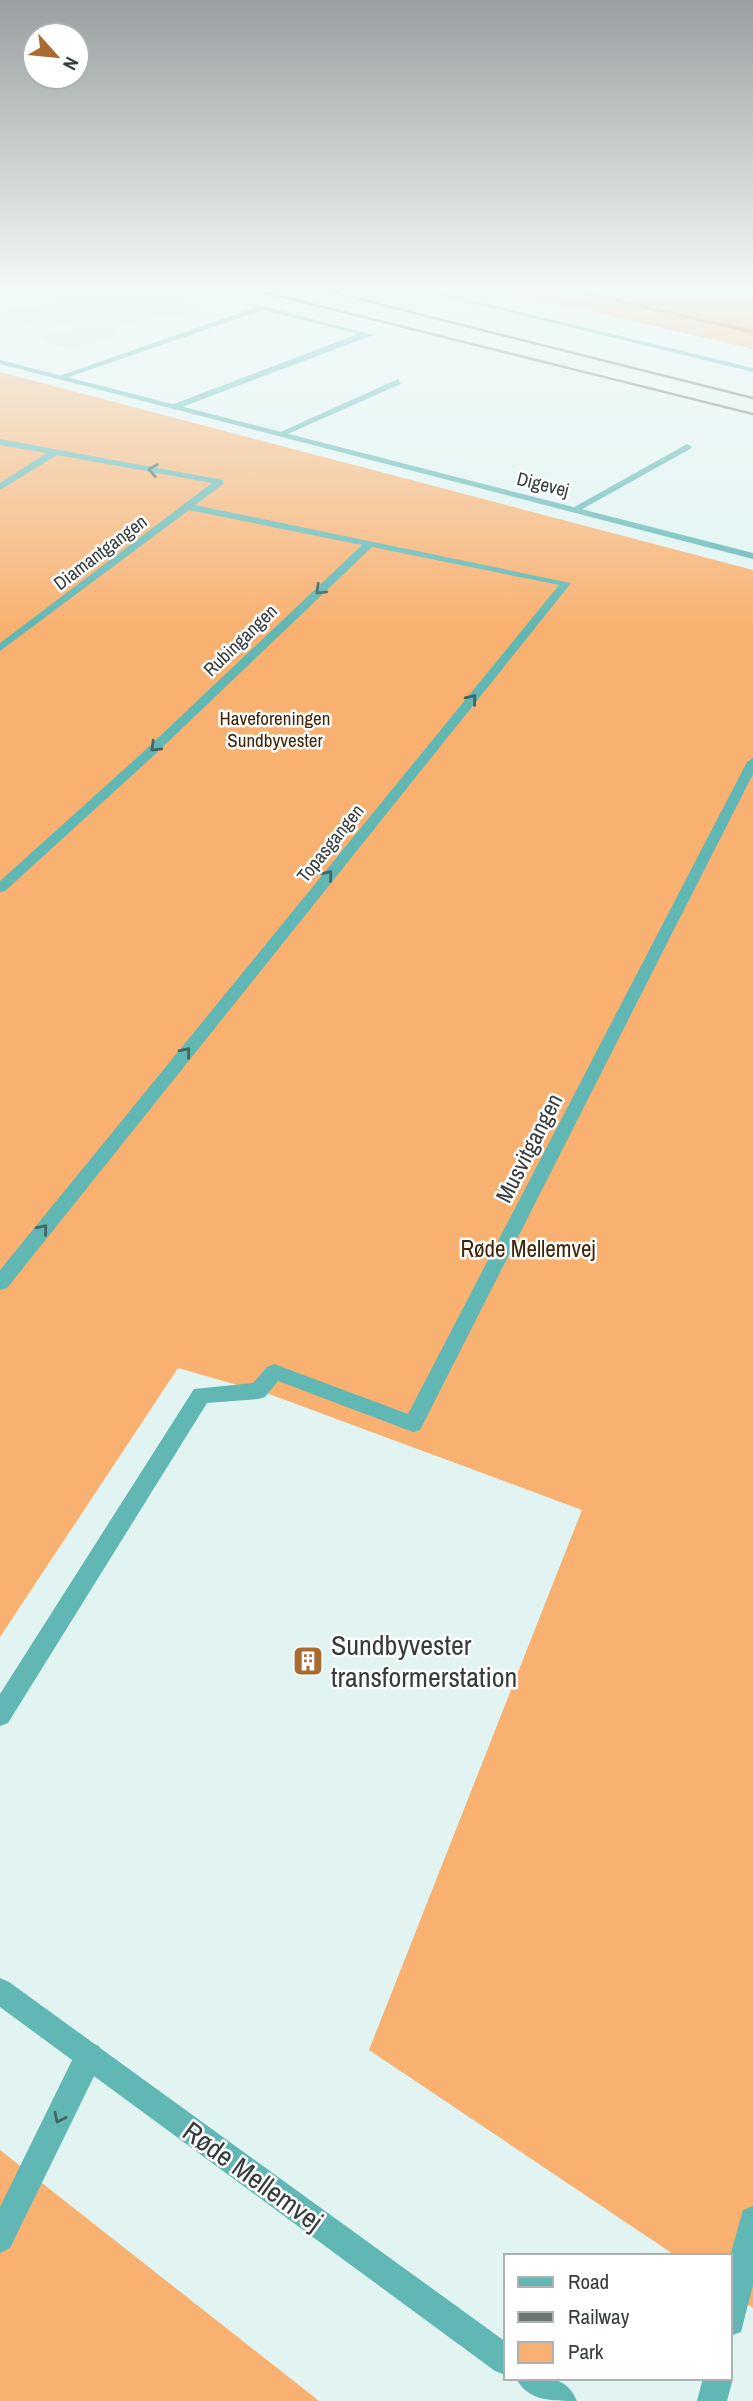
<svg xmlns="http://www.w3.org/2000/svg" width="753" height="2401" viewBox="0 0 753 2401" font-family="'Archivo Narrow',sans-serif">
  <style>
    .built { fill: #cce7e4 }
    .green { fill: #f9b171 }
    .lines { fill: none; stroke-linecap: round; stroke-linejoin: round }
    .stream { fill: #c87d33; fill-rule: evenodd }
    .service { fill: #61b7b3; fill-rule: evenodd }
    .pedestrian { fill: #61b7b3; fill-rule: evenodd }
    .minor { fill: #61b7b3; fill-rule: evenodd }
    .tertiary { fill: #61b7b3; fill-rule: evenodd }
    .rail { stroke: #6b7675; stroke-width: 2.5 }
    .oneway { stroke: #446765 }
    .labels { text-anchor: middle; stroke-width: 5; stroke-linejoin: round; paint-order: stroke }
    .far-street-label { font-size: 19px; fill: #353c3b; stroke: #fff }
    .far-park-label { font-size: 19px; fill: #432405; stroke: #fff }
    .street-label { font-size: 23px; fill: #353c3b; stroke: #fff }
    .park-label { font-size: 23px; fill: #432405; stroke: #fff }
    .near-poi-label { font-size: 28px; fill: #353c3b; stroke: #fff; text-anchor: start }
    .near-street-label { font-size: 28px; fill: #353c3b; stroke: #fff }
  </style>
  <rect width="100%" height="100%" fill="#e1f4f2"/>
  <path class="built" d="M73 291H141L204 307 168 318 149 313 143 315 151 318 110 330 119 334 75 349 48 345 52 343 40 339 79 325H67L52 321 57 319 50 317 10 330 0 327V313L22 306 33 309 71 296 79 298 86 295Z"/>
  <path class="green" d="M503 291H753V349Z
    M0 372 753 570V2308L730 2292V2256H676L369 2050 582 1510 269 1394 178 1368 0 1637Z
    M0 2150 319 2401H0Z"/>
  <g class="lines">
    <path class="stream" d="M569 291H581L753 330V334Z"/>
    <path class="service" d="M398 379 401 384 283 436 276 434Z
      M0 439 223 480V484L195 505 571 583 7 1288 0 1290V1270L559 585 372 547 149 760 5 891 0 892V881L141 754 362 545 189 510 0 651V643L212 483 57 455 0 490V483L47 453 0 445Z
      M687 444 692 447 690 449 577 512 569 510Z
      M753 758V774L420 1430 413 1432 278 1381 265 1397 258 1399 207 1403 8 1723 0 1726V1694L194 1389 253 1383 267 1367 274 1364 408 1414 747 762Z
      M89 2042 99 2046 103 2056 99 2066 10 2248 0 2253V2207L79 2046Z
      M753 2206V2285L741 2332 730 2336V2256L743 2210Z
      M730 2371 733 2378 727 2401H697L703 2378H730Z"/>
    <path class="pedestrian" d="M251 303 373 335 174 410 171 405 358 334 263 310 63 379 56 377 254 308 247 305Z"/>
    <path class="minor" d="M0 360 753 553V559L0 364Z"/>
    <path class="tertiary" d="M422 291H433L753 368V372Z
      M0 1978 9 1982 506 2342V2375L495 2371 0 2007Z
      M516 2378C541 2378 566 2373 577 2401 552 2401 527 2401 516 2378Z"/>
    <path class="rail" d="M259 291 753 414
      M327 291 753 398"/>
  </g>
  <defs><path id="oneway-chevron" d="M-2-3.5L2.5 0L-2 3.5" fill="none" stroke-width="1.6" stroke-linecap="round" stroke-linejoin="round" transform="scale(1.75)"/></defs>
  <g class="oneway">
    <use href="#oneway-chevron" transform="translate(153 470) rotate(-170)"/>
    <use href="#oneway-chevron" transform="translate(320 590) rotate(136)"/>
    <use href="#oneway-chevron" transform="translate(472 699) rotate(-51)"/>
    <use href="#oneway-chevron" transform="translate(155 747) rotate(136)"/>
    <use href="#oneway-chevron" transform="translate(328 875) rotate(-51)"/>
    <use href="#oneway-chevron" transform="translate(186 1052) rotate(-51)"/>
    <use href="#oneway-chevron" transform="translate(43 1229) rotate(-51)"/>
    <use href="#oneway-chevron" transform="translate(59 2118) rotate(116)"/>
  </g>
  <linearGradient id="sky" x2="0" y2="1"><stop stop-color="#9b9ea0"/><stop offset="0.46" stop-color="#f2faf9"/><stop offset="1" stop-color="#f2faf9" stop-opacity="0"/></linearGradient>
  <rect width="753" height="627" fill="url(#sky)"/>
  <defs>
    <g id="building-square" transform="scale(1.575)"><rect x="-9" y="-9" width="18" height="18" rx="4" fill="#a96b30" stroke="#fff"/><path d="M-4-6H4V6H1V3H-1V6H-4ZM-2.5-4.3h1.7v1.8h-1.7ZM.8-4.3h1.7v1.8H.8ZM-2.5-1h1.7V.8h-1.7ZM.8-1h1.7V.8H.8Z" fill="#fff"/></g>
  </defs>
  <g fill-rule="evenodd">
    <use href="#building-square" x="308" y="1661"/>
  </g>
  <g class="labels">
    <g class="far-street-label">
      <text transform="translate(543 484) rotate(14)" y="7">Digevej</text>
      <text transform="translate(100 552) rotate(-37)" y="7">Diamantgangen</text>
      <text transform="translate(240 640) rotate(-44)" y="7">Rubingangen</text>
      <text transform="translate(330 843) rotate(-51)" y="7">Topasgangen</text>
    </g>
    <g class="far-park-label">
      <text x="275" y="725">Haveforeningen<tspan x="275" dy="22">Sundbyvester</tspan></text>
    </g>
    <g class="street-label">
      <text transform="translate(529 1148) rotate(-63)" y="8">Musvitgangen</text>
    </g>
    <g class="park-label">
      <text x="528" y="1257">Røde Mellemvej</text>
    </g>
    <g class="near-poi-label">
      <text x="331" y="1655">Sundbyvester<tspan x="331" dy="32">transformerstation</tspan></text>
    </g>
    <g class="near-street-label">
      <text transform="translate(253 2176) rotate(36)" y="10">Røde Mellemvej</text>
    </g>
  </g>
  <rect x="504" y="2254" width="228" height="126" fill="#ffffff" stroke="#aeb1b1" stroke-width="2"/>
  <rect x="518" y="2277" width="35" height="10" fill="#61b7b3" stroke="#aeb1b1" stroke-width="2"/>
  <text x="568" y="2289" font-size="21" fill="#353c3b">Road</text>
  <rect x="518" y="2312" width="35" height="10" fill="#6b7675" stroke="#aeb1b1" stroke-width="2"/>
  <text x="568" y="2324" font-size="21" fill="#353c3b">Railway</text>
  <rect x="518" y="2342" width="35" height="21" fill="#f9b171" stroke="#aeb1b1" stroke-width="2"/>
  <text x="568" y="2359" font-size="21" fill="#353c3b">Park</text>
  <g transform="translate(56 56) rotate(117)"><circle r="33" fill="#ffffff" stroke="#aeb1b1" stroke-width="2"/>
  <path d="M0-5L12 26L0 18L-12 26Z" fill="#a96b30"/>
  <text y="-10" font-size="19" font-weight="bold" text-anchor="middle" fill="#353c3b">N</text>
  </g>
</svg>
